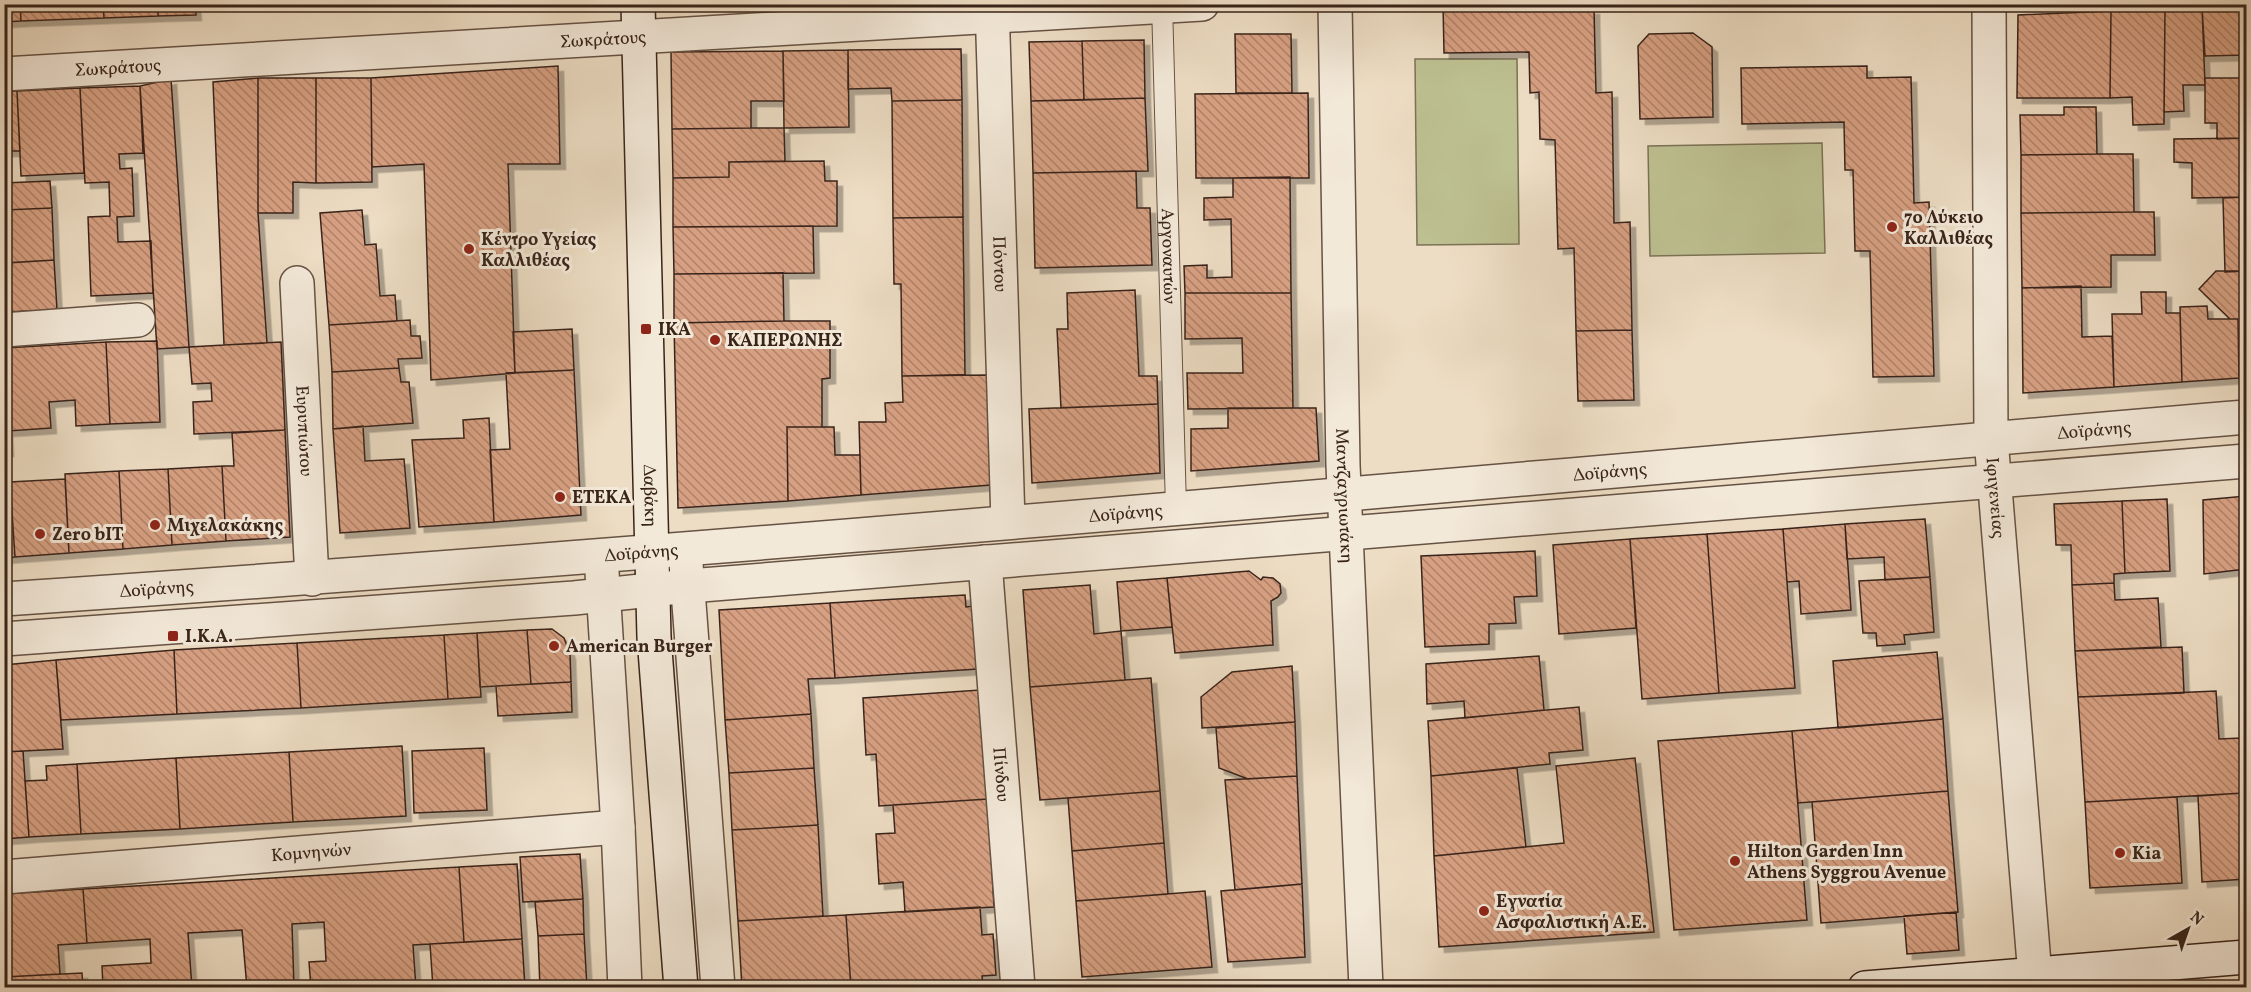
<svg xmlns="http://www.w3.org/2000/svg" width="2251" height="992" viewBox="0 0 2251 992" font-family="Vollkorn,serif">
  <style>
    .park { fill: #bdc091; stroke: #7b7256; stroke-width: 1.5 }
    .building { fill: url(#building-back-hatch); stroke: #39241a; stroke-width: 1.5; filter: url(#shadow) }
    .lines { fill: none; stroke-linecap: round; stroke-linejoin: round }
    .lane-casing { stroke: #665244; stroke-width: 22 }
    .street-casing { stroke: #665244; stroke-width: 36 }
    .secondary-casing { stroke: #39241a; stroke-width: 36 }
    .lane { stroke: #f3e9d9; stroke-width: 20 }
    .street { stroke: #f3e9d9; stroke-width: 33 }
    .secondary { stroke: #f3e9d9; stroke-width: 33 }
    .poi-dot { fill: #8f2418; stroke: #f3e9d9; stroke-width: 2 }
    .labels { text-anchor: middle; stroke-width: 6; stroke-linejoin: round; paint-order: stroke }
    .street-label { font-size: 18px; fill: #39241a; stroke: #f3e9d9 }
    .poi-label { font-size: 18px; font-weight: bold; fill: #39241a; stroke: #f3e9d9; text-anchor: start }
  </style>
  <defs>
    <pattern id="building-back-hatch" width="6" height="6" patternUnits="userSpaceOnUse" patternTransform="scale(1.5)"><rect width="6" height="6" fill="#d7a082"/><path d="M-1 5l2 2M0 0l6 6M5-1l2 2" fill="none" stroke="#af826a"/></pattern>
    <filter id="shadow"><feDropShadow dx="5.5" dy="5.5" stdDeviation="0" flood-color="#0004"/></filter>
  </defs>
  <rect width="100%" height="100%" fill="#edddc4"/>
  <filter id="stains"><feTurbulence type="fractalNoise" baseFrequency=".00333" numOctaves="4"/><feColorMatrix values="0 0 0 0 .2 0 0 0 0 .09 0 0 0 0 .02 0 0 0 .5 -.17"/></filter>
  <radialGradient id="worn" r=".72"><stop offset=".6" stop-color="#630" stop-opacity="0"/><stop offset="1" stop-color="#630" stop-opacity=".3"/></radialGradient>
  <path class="park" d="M1415 59H1517L1519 244 1417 245Z
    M1822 143 1825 253 1650 256 1648 146Z"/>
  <path class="building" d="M4 4H20L21 21 4 22Z
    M20 4H103L104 18 21 21Z
    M103 4H158V16L104 18Z
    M158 4H195L196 15 158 16Z
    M1443 4H1551V10L1594 9 1596 93 1612 92 1614 223 1630 222 1632 330 1576 331 1574 248 1558 249 1555 140 1540 139 1539 92 1530 93 1529 52 1444 53Z
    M2246 6V55L2205 56 2202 7Z
    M2202 7 2205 85H2183L2184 111 2164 112 2165 9Z
    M2165 9 2164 124 2133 125 2132 97 2110 98 2111 11Z
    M2111 11 2110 98H2017L2018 15Z
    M1693 33 1712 47 1713 117 1640 119 1638 46 1649 34Z
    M1235 34H1291L1292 93H1236Z
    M1144 40 1145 98 1084 100 1082 41Z
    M1082 41 1084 100 1031 101 1029 42Z
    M961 49 962 100 892 101 891 88 848 89V50Z
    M848 50 849 127 784 128 783 51Z
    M783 51 784 101H751V128L672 129 671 52Z
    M558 66 560 164H508L515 373 431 380 424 164 372 167 371 78Z
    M1867 66V78L1911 77 1914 203 1929 202 1934 376 1873 377 1870 251H1855L1853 170H1845L1844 122 1742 124 1741 68Z
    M258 78H316V183L293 182V213H258Z
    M258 78V213L267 343 224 345 213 82Z
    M316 78H371L372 182 316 183Z
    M2205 78H2246V138L2217 139V123H2205Z
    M171 79 189 347 157 349 140 86Z
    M140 86 143 153 119 154 120 169 132 168 134 216 117 217 118 242 151 241 153 293 91 296 88 217 110 216 109 182 85 183 80 88Z
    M80 88 84 173 21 176 17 91Z
    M4 91H17L20 151H4Z
    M1308 93 1309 178H1196L1195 94Z
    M1145 98 1148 171 1033 173 1031 101Z
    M962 100 963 217 893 218 892 101Z
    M2064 107H2096L2097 154 2021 155 2020 115H2064Z
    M751 128H784L785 161 729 162V177L673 178 672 129Z
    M2246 138V197L2192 198V163L2174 162V139Z
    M2097 154H2133L2134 212 2021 213V155Z
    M824 161 825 181H837V226L673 227V178L729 177V162Z
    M1136 171 1137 208H1150L1152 265 1035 268 1033 173Z
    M1290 177 1291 293H1185L1184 266 1207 265V278L1232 277 1231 219 1204 220V198L1233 197V178Z
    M50 181 52 208 4 210V183Z
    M2246 197V271L2225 272 2223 198Z
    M52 208 54 260 8 263 7 249 4 250V210Z
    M362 210 365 245 376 244 380 296 395 295 397 321 329 325 320 213Z
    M2134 212H2154L2155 255H2111V287L2022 288 2021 213Z
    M963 217 965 375 902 376 901 284H894L893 218Z
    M813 226 814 273 674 274 673 227Z
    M54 260 57 310 4 312V263Z
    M2216 271H2246V377L2239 378 2238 319H2230L2199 289Z
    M783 273 784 321 674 323V274Z
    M2081 286 2082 337 2112 336 2114 387 2023 393 2022 288Z
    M1135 290 1139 376H1157L1158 404 1061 408 1057 329H1068L1067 293Z
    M2141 292H2166V313H2180L2182 382 2114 387 2112 314H2142Z
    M1185 293H1291L1293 408 1188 409 1187 373H1243L1242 338 1185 339Z
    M2207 306 2208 319H2238L2239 378 2182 382 2180 307Z
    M410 320 411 336H420L422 358 398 359 399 368 332 372 329 325Z
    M784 321H830V378L822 379V427H787L788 501 678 508 674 323Z
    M572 329 574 370 515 373 513 332Z
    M1632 330 1634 400 1578 401 1576 331Z
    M157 341 160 422 110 424 106 342Z
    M106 342 110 424 76 426 75 400 49 402 51 428 8 431 4 348Z
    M281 342 285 430 194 434 193 402 212 401 211 383 192 384 189 347Z
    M4 365 8 451H4Z
    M399 368 401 382H409L413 423 333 429 332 372Z
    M574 370 581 515 494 522 490 450 510 449 506 373Z
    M987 375 991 485 861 495 859 422H886L885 403 903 402 902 376Z
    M1158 404 1160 473 1032 483 1029 409Z
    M1228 408H1316L1319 461 1191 471V429L1228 428Z
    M489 418 494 522 419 527 412 440 464 438 463 420Z
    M363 426 365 461 404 459 410 528 340 533 333 429Z
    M787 427H834L835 455H860L861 495 788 501Z
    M285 430 290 537 226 541 222 466H234L232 433Z
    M222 466 226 541 172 545 168 469Z
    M168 469 172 545 123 549 119 471Z
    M119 471 123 549 69 553 65 474Z
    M65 479 69 553 15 557 10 482Z
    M4 482H10L15 557 4 558Z
    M2246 496V569L2204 574 2203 500Z
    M2167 499 2170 571 2125 573 2122 501Z
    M2122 501 2125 573 2114 574V583L2072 585 2071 545H2056L2054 504Z
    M1925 519 1930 577 1885 580 1884 557 1847 559 1845 524Z
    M1845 524 1851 610 1801 614 1799 581 1787 582 1783 529Z
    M1783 529 1795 688 1719 693 1707 534Z
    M1707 534 1719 693 1642 699 1630 539Z
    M1630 539 1636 628 1559 634 1553 545Z
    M1535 551 1537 596 1514 597 1516 623 1489 624V644L1425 647 1421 556Z
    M1249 571 1261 580 1263 577 1273 578 1280 584 1281 593 1278 597 1271 601 1273 645 1175 653 1167 578Z
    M1930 577 1934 632 1904 635 1905 644 1877 646 1876 633H1863L1859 581Z
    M1167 578 1172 627 1121 631 1117 582Z
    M2114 583 2115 600 2158 598 2161 647 2075 651 2072 585Z
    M1090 585 1094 634 1121 631 1125 680 1030 687 1023 590Z
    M965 595 966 607 974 606 978 669 835 678 830 603Z
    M830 603 835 678 808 679 811 714 725 720 719 610Z
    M552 629 564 638 570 654 571 682 531 684 527 630Z
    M527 630 531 684 480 687 477 633Z
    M477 633 481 697 448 699 444 635Z
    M444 635 448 699 301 708 297 643Z
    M297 643 301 708 177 714 174 650Z
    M2182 647 2184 693 2078 697 2075 651Z
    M174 650 177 714 61 720 56 660Z
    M1937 652 1943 719 1838 728 1833 661Z
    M1539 656 1544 710 1465 718 1464 701 1427 704 1426 664Z
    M56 660 63 749 4 752V665Z
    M1292 666 1295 722 1202 728 1201 697 1232 672Z
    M1151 678 1160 791 1040 800 1030 687Z
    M571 682 572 712 498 716 496 686Z
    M980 690 988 799 879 806 876 754 866 755 863 698Z
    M2216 691 2219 739 2241 738 2244 793 2085 802 2078 697Z
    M1579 707 1583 750 1549 753 1550 764 1431 776 1428 721Z
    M811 714 814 768 729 773 725 720Z
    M1943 719 1948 791 1798 803 1792 731Z
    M1295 722 1297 776 1248 779 1219 768 1216 728Z
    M1792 731 1807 920 1674 930 1658 741Z
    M402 746 406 816 293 822 289 752Z
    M484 748 487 810 414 813 412 751Z
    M23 751 29 837 4 839V752Z
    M289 752 293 822 180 829 176 758Z
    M176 758 180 829 81 834 77 764Z
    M1635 758 1654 932 1439 947 1434 856 1564 843 1556 766Z
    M77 764 81 834 29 837 25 781 47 780 46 766Z
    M814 768 818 825 732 830 729 773Z
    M1517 768 1526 847 1434 856 1431 776Z
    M1297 776 1302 884 1235 890 1225 780Z
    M1160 791 1164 843 1072 851 1068 798Z
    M1948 791 1958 912 1821 923 1812 802Z
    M2244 793H2246V879L2202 882 2198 796Z
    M2177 797 2182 883 2090 888 2085 802Z
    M988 799 994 907 905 912 903 882 879 884 876 834 895 833 893 805Z
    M818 825 823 916 738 921 732 830Z
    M1164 843 1168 894 1076 901 1072 851Z
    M580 854 583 899 523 902 520 857Z
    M517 864 522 939 464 942 459 867Z
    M459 867 464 942 413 945 416 988H311L309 962 326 961 324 922 292 924 294 988H247L242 930 188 933 192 988H103L102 966 151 963 150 939 87 943 83 889Z
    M1302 884 1305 957 1228 962 1221 891Z
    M83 889 87 943 58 945 60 974 4 977V894Z
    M1205 891 1212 967 1082 977 1076 901Z
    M583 899 584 934 538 936 535 902Z
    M980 907 982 935 993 934 996 975 982 976 983 988H851L846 915Z
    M1956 912 1959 950 1907 954 1904 916Z
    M846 915 851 988H742L738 921Z
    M584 934 587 988H540L538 936Z
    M522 939 525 988H433L430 944Z
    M82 973 83 988H4V977Z"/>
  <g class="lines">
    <g class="lane-casing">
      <g id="lane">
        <path id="s1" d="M1162 4 1176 508"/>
      </g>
    </g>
    <g class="street-casing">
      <g id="street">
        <path id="s2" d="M992 4 1008 522"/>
        <path id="s3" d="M1335 4 1343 465 1366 988"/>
        <path id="s4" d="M1989 4 1991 439 2036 988"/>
        <path id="s5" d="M4 74 1202 4"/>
        <path id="s6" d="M297 283 312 579"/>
        <path d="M4 330 138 320"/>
        <path id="s7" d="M985 562 1018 988"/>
        <path d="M686 564 718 988"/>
        <path d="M602 572 618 827 625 988"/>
        <path id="s8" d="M4 599C753 549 1499 480 2246 417"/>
        <path d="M4 639 574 598 689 586 2246 461"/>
        <path id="s9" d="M4 877 618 827"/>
      </g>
    </g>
    <g class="secondary-casing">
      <g id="secondary">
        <path id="s10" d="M638 4 654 637 681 988"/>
        <path d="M1865 988 2246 957"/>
      </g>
    </g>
    <use href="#lane" class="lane"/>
    <use href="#street" class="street"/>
    <use href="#secondary" class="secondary"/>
  </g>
  <g class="poi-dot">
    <circle cx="1892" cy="227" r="6"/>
    <circle cx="469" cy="249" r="6"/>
    <rect x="640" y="323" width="12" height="12" rx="3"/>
    <circle cx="715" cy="340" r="6"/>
    <circle cx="560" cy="497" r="6"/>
    <circle cx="155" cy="525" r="6"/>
    <circle cx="40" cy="534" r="6"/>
    <rect x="167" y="630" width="12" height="12" rx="3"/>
    <circle cx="554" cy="646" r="6"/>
    <circle cx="2120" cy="853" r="6"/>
    <circle cx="1735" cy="861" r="6"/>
    <circle cx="1484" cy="911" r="6"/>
  </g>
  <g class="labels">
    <g class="street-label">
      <text dy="6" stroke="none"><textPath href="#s5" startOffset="600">Σωκράτους</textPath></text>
      <text dy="6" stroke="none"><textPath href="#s5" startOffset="114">Σωκράτους</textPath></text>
      <text dy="6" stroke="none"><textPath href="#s1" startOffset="252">Αργοναυτών</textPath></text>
      <text dy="6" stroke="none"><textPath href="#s2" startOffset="260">Πόντου</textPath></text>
      <text dy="6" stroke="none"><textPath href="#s8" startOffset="2097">Δοϊράνης</textPath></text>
      <text dy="6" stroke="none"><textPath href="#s6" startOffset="148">Ευρυπιώτου</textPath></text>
      <text dy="6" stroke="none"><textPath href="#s8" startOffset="1611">Δοϊράνης</textPath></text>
      <text dy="6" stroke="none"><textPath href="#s10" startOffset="492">Δαβάκη</textPath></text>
      <text dy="6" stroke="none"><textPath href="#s3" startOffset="492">Μαντζαγριωτάκη</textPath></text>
      <text dy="6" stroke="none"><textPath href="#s4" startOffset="494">Ιφιγενείας</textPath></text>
      <text dy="6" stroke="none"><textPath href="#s8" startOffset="1125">Δοϊράνης</textPath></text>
      <text dy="6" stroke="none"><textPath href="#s8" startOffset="639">Δοϊράνης</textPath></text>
      <text dy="6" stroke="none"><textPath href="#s8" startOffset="153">Δοϊράνης</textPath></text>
      <text dy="6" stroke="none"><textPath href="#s7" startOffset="213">Πίνδου</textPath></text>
      <text dy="6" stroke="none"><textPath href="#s9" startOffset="308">Κομνηνών</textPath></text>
    </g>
    <g class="poi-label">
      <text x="1904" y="223">7ο Λύκειο<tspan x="1904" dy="21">Καλλιθέας</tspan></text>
      <text x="481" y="245">Κέντρο Υγείας<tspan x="481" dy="21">Καλλιθέας</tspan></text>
      <text x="658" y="335">ΙΚΑ</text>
      <text x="727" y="346">ΚΑΠΕΡΩΝΗΣ</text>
      <text x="572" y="503">ΕΤΕΚΑ</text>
      <text x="167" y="531">Μιχελακάκης</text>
      <text x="52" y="540">Zero bIT</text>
      <text x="185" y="642">Ι.Κ.Α.</text>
      <text x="566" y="652">American Burger</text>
      <text x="1747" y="857">Hilton Garden Inn<tspan x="1747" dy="21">Athens Syggrou Avenue</tspan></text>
      <text x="2132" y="859">Kia</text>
      <text x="1496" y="907">Εγνατία<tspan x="1496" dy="21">Ασφαλιστική Α.Ε.</tspan></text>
    </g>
  </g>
  <rect width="2251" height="992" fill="none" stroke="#edddc4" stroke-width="24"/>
  <rect x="6" y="6" width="2239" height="980" fill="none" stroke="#39241a" stroke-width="3"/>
  <rect x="12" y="12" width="2227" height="968" fill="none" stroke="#39241a" stroke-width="1.5"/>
  <g transform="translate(2188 929) rotate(40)" stroke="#f3e9d9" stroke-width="4.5" paint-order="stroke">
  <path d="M0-4.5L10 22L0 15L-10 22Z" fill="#39241a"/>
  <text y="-9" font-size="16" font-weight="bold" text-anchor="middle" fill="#39241a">N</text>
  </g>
  <rect width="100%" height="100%" filter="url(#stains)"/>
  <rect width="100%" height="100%" fill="url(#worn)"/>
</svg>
